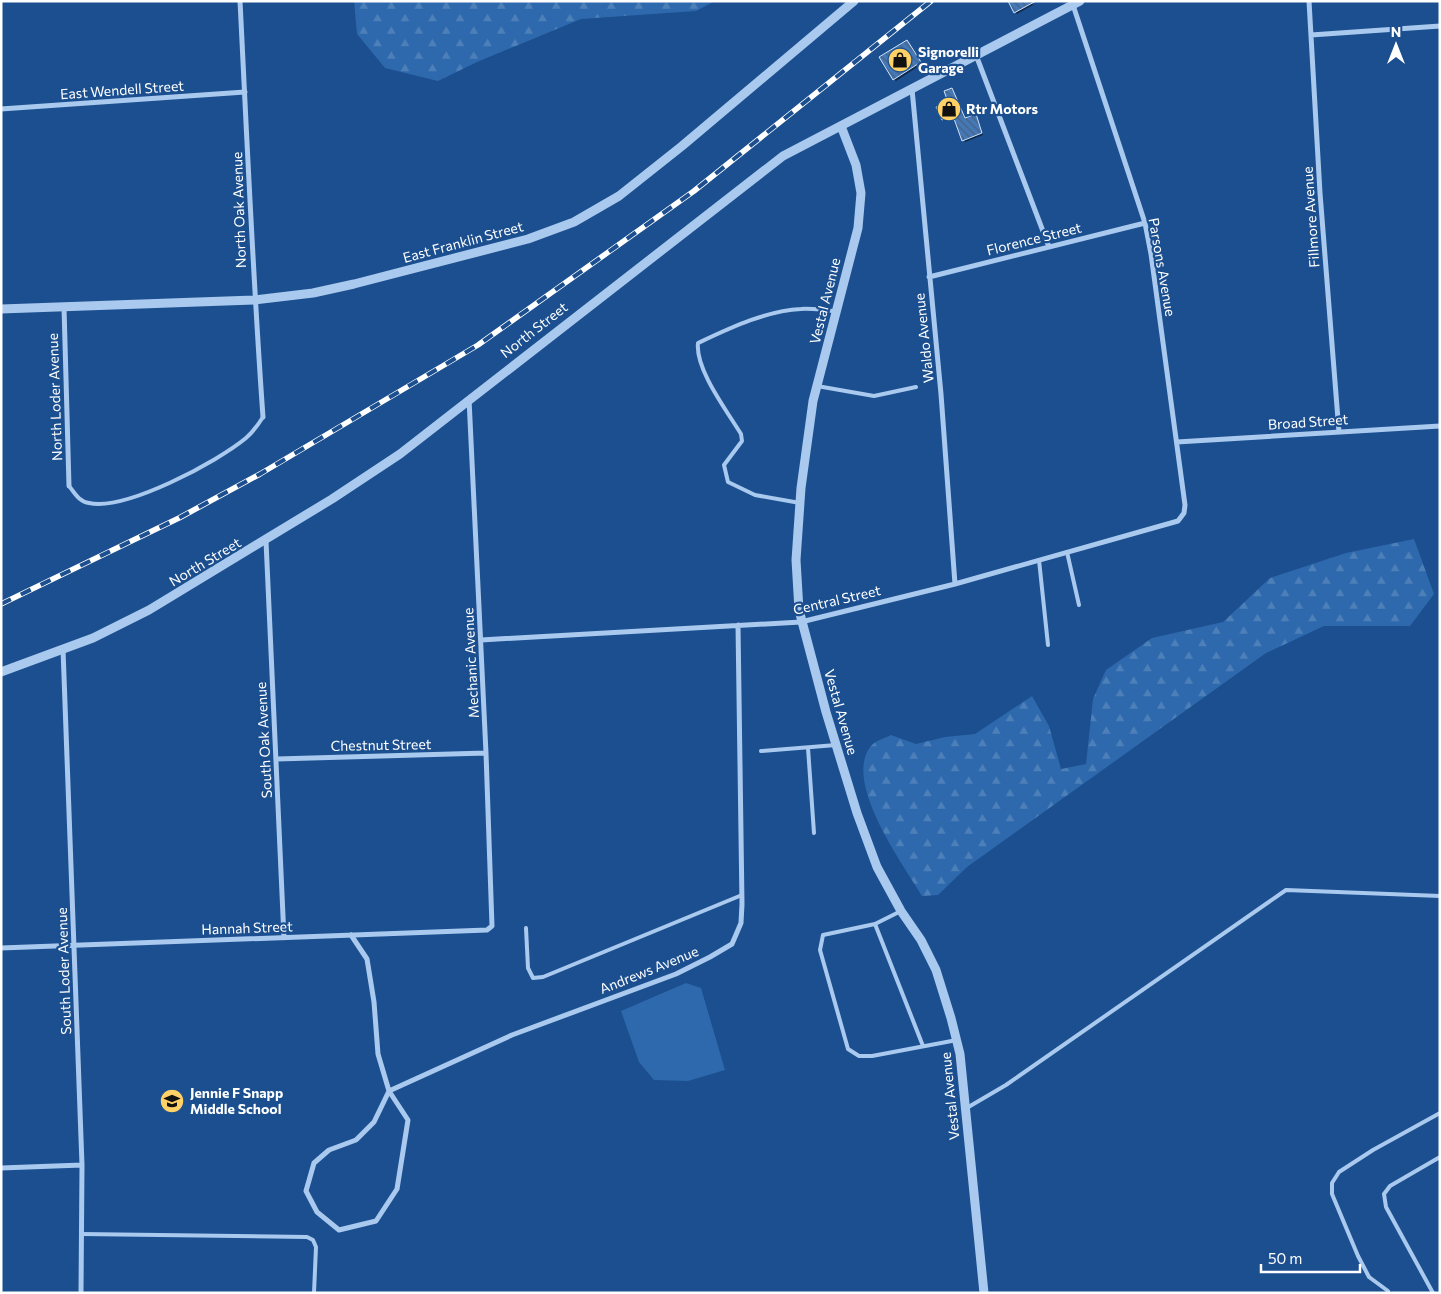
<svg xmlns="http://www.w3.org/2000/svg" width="1441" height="1294" viewBox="0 0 1441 1294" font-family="Commissioner,sans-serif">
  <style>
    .grass { fill: #2e69ad }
    .forest { fill: url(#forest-firs) }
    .shadow { fill: #0007 }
    .building { fill: url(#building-back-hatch); stroke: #cfe3fa }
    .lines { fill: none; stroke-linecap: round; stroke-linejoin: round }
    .service { stroke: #a9c9ee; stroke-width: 4 }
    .minor { stroke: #a9c9ee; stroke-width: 5 }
    .tertiary { stroke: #a9c9ee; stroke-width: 9 }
    .rail-casing { stroke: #fff; stroke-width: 5.5 }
    .rail { stroke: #1b4f8f; stroke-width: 4; stroke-dasharray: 11; stroke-linecap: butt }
    .labels { text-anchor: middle; stroke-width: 4.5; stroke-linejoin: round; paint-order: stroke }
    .poi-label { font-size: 14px; font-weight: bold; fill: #fff; stroke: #1b4f8f; text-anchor: start }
    .street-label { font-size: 14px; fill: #fff; stroke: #1b4f8f }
  </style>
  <defs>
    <pattern id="forest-firs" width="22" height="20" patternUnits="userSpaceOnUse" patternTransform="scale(1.25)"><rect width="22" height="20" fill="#2e69ad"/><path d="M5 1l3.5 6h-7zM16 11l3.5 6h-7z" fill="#4d80b9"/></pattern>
    <pattern id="building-back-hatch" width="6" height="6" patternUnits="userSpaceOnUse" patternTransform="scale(1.25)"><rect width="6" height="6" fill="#4478b7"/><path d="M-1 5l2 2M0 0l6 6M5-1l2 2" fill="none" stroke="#486282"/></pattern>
  </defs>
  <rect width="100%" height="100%" fill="#1b4f8f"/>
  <path class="grass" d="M686 983 701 988 725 1070 688 1081 654 1080 639 1062 621 1011Z"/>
  <path class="forest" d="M354 1H715L696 11 581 19 477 62 438 81 385 68 357 34Z
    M1414 539 1434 594 1410 626H1324L1266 653 967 867 938 895 922 896C903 864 842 781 871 746 875 741 885 738 891 735L916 744 945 737 975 734 1032 696 1049 726 1061 769 1086 764 1093 699 1106 670 1152 638 1223 622 1270 578 1346 553Z"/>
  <path class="shadow" d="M1031 1 1033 5 1017 14 1015 12Z
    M909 43 922 64 896 81 894 79Z
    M952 89 965 119 975 115 983 135 965 142 955 117 945 121 943 120Z"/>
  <path class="building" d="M1008 1H1036L1014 13Z
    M907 40 921 62 893 80 879 57Z
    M952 88 965 118 976 114 982 133 962 141 953 116 942 120 936 107 948 102 944 91Z"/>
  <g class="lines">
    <path class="service" d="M817 386 874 396 916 387
      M69 486C75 493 79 502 89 503 126 511 217 462 246 438 253 432 258 425 263 417
      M800 503 755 495 728 482 724 465 742 441 741 434C727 411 695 369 698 343 730 328 765 311 801 309 813 308 825 311 836 311
      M1067 552 1079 605
      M1039 560 1048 645
      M808 748 814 833
      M761 751 836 745
      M901 911 875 924 823 935 820 950 848 1049 859 1056H872L957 1040
      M875 924 923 1046
      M526 928 528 968 533 978 543 977 742 895
      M965 1109 1006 1085 1286 890 1440 896
      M81 1234 307 1237 313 1240 316 1247 314 1293
      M1388 1291 1369 1277 1358 1256 1332 1194V1183L1339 1172 1373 1150 1440 1113
      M1433 1293 1386 1207 1384 1194 1390 1186 1440 1157"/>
    <path class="minor" d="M240 1C247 140 253 279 263 417
      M1309 1 1320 193 1339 432
      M1311 35 1440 26
      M976 55 1049 247
      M912 89 941 394 955 584
      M1 109 245 92
      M929 277 1145 223
      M64 307 69 486
      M1177 442 1440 426
      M266 541 284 938
      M481 640 801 622 955 584 1178 521 1184 513 1185 505 1151 254 1145 223 1073 5
      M63 649 82 1165 81 1293
      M277 759 486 753
      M351 935 367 959 374 1002 378 1054 389 1091 408 1120 397 1189 376 1221 339 1230 317 1212 306 1191 314 1163 329 1150 356 1140 374 1122 389 1091
      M1 948 487 930 492 926 486 753 469 399
      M389 1091 512 1035 676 974 710 957 732 944 741 923 742 904 738 625
      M1 1168 82 1165"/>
    <path class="tertiary" d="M841 126 856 165 861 193 858 228 813 401 801 488 796 560 799 610 826 712 857 813 877 867 901 911 921 940 936 970 951 1018 960 1054 984 1293
      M1 309 254 300 313 293 354 284 528 239 574 222 619 196 682 146 854 1
      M1 672 93 638 149 610 332 499 400 454 783 156 1080 1"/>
    <g class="rail-casing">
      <path id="rail" d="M1 604 179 518 260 474 478 345 694 191 931 1"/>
    </g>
    <use href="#rail" class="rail"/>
  </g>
  <defs>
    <g id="shop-disc" transform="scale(1.25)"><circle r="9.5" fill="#ffd166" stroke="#1b4f8f"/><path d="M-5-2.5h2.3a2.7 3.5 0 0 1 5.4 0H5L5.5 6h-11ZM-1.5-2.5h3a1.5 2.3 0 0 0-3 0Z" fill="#111"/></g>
    <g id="school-disc" transform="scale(1.25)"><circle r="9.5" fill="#ffd166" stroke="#1b4f8f"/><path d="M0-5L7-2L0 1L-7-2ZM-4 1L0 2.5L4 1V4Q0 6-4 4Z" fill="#111"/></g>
  </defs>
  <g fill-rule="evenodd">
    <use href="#shop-disc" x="900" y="60"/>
    <use href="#shop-disc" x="949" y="109"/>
    <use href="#school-disc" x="172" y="1101"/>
  </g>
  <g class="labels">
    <g class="poi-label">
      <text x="918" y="57">Signorelli<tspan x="918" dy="16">Garage</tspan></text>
      <text x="966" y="114">Rtr Motors</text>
      <text x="190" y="1098">Jennie F Snapp<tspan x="190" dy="16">Middle School</tspan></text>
    </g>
    <g class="street-label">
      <text transform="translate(122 90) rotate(-4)" y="5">East Wendell Street</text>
      <text transform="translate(239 210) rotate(-92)" y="5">North Oak Avenue</text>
      <text transform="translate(1311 217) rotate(-94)" y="5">Fillmore Avenue</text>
      <text transform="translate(1034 239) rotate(-14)" y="5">Florence Street</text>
      <text transform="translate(463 242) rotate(-15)" y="5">East Franklin Street</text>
      <text transform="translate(1162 267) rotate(80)" y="5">Parsons Avenue</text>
      <text transform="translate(825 301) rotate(-76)" y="5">Vestal Avenue</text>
      <text transform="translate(534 330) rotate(-38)" y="5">North Street</text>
      <text transform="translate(924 338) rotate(-96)" y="5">Waldo Avenue</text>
      <text transform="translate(55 397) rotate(-92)" y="5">North Loder Avenue</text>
      <text transform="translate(1308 422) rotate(-4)" y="5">Broad Street</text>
      <text transform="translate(205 562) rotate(-31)" y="5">North Street</text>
      <text transform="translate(837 600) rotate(-13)" y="5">Central Street</text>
      <text transform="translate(471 663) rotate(-93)" y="5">Mechanic Avenue</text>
      <text transform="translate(841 712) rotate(74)" y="5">Vestal Avenue</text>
      <text transform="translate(264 740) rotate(-93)" y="5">South Oak Avenue</text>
      <text transform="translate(381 745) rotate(-1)" y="5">Chestnut Street</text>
      <text transform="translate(247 928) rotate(-2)" y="5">Hannah Street</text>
      <text transform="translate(649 970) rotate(-22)" y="5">Andrews Avenue</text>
      <text transform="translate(64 971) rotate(-92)" y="5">South Loder Avenue</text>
      <text transform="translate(950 1096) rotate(-96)" y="5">Vestal Avenue</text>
    </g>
  </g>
  <rect width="1441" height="1294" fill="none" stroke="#ffffff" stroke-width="5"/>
  <g transform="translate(1396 45)" stroke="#1b4f8f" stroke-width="4" paint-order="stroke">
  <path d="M0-4L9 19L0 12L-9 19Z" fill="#ffffff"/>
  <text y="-8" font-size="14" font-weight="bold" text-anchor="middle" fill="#ffffff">N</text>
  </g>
  <path d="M1261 1264v8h99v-8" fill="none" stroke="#ffffff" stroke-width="2.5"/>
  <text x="1268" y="1264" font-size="15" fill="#ffffff" stroke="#1b4f8f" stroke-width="4" paint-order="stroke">50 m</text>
</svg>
